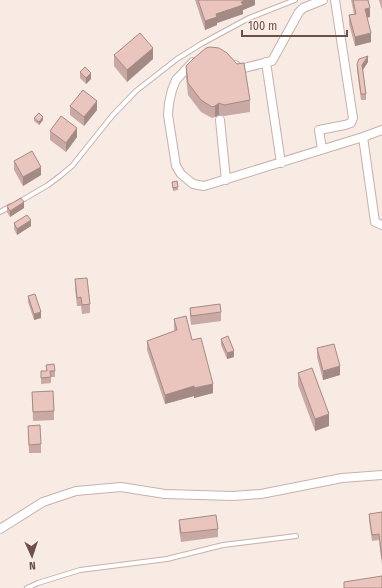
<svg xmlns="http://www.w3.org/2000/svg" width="382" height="588" viewBox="0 0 382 588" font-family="'Fira Sans Condensed',sans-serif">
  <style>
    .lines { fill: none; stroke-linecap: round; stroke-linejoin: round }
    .service-casing { stroke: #c7b1ac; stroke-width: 6 }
    .minor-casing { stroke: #c7b1ac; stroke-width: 10 }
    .service { stroke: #fff; stroke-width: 4 }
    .minor { stroke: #fff; stroke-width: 8 }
    .wall { fill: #c9a9a3 }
    .shaded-wall { fill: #a48a85 }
    .building { fill: #eac5be; stroke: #a48a85 }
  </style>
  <rect width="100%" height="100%" fill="#f8ebe3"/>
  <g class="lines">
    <g class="service-casing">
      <path id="service" d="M19 202 48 185 60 176 72 166 112 116 136 91 177 59 201 44 249 18 295 0
        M0 212 11 206
        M27 588 38 583 80 570 167 559 223 545 296 536"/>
    </g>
    <g class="minor-casing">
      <path id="minor" d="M193 62 176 80 172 90 169 103 168 115 176 166 181 174 193 184 204 186 363 137
        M266 62 281 163
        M235 65 240 69 272 61 299 12 303 8 323 0
        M220 120 226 180
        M382 130 363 137 375 222 382 225
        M322 149 319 130 345 125 351 123 353 118 335 0
        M0 529 43 502 76 491 121 487 165 494 233 496 261 494 342 478 382 475"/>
    </g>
    <use href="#service" class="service"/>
    <use href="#minor" class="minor"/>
  </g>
  <path class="wall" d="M195 0H255V5L243 10V14L217 23V25L205 30Z
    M351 0H368L370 17 367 18 371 42 355 46 349 24V15L354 14Z
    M379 0H382V10Z
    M114 55 153 59 127 82 114 66Z
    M368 62 363 70 366 94V100H361L357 70V64Z
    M186 66 250 100V112L224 116 219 115 215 117 212 118 201 112 188 95 186 77Z
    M80 72 91 79 86 84 80 78Z
    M70 106 97 110 84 126 70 115Z
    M34 118 43 120 39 125 34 121Z
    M50 131 77 137 66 152 50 140Z
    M14 161 41 175 23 186 14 170Z
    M172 182 178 187V190L173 191Z
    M7 206 24 208 10 217 7 212Z
    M14 223 31 226 17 235 14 229Z
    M75 279 90 304V313L82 314 81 306H77L75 288Z
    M28 296 41 318 34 320 28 302Z
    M190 308 221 312V321L191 325 190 317Z
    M174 319 192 340 213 393 194 398V396L165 404 147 350V341L175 331 174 329Z
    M221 339 234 357 227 359 221 345Z
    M317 348 340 375 323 380 317 357Z
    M46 365 55 371V377H51V383L41 384V371H46Z
    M298 373 329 426 315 431 298 385Z
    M32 392 54 411V420L33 421Z
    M28 426 41 444V453H29Z
    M382 512V565L379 540 372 541 369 520V514Z
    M179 520 218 529V537L181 542 179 529Z"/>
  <path class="shaded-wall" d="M245 0H255V5L243 10V14L217 23V25L205 30V21L216 14Z
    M370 8V17L365 18V9Z
    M371 33V42L355 46V37Z
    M153 48V59L127 82V70Z
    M368 56V62L362 71V65Z
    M91 73V79L86 84V78Z
    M97 101V110L84 126V117Z
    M219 103V115L215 117V106Z
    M43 117V120L39 125V122Z
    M77 128V137L66 152V143Z
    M41 167V175L23 186V177Z
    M24 202V208L10 217V211Z
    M31 220V226L17 235V229Z
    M41 312V318L34 320V314Z
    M234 351V357L227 359V353Z
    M340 366V375L323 380V371Z
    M213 384V393L194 398V388Z
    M194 386V396L165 404V395Z
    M329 414V426L315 431V419Z"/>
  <path class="building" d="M198 0H245L241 2 243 5 216 14 217 17 205 21Z
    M353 0H368L370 8 365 9 371 33 355 37 349 15 356 14Z
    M140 33 153 48 127 70 114 55Z
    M210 47 219 48 227 53 237 64 244 63 250 100 224 105 219 103 215 106 212 107 201 100 188 83 186 66 193 59 206 48Z
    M368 56 362 65 366 94H361L357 64 359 59Z
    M85 67 91 73 86 78 80 72Z
    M83 90 97 101 84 117 70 106Z
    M39 113 43 117 39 122 34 118Z
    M61 116 77 128 66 143 50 131Z
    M32 151 41 167 23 177 14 161Z
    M177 181 178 187 173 188 172 182Z
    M21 198 24 202 10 211 7 206Z
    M27 215 31 220 17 229 14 223Z
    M87 278 90 304 82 305 81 297 77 298 75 279Z
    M35 294 41 312 34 314 28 296Z
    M220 304 221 312 191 316 190 308Z
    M186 316 192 340 201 338 213 384 194 388V386L165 395 147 341 177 330 174 319Z
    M228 336 234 351 227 353 221 339Z
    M334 344 340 366 323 371 317 348Z
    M54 364 55 371H50L51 377 41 378V371H47L46 365Z
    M312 368 329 414 315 419 298 373Z
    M53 391 54 411 33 412 32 392Z
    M40 425 41 444 29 445 28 426Z
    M382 512V559L379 534 372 535 369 514Z
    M216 515 218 529 181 533 179 520Z
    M382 576V588H344V582Z"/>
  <g transform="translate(32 556) rotate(177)" stroke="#fcefe8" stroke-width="3" paint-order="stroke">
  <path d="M0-3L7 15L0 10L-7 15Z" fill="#6d504d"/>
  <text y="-6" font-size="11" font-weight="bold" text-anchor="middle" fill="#6d504d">N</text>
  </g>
  <path d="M242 30v6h105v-6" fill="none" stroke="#6d504d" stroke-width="2"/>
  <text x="248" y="30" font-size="12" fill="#6d504d" stroke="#fcefe8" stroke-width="3" paint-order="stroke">100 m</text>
</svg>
